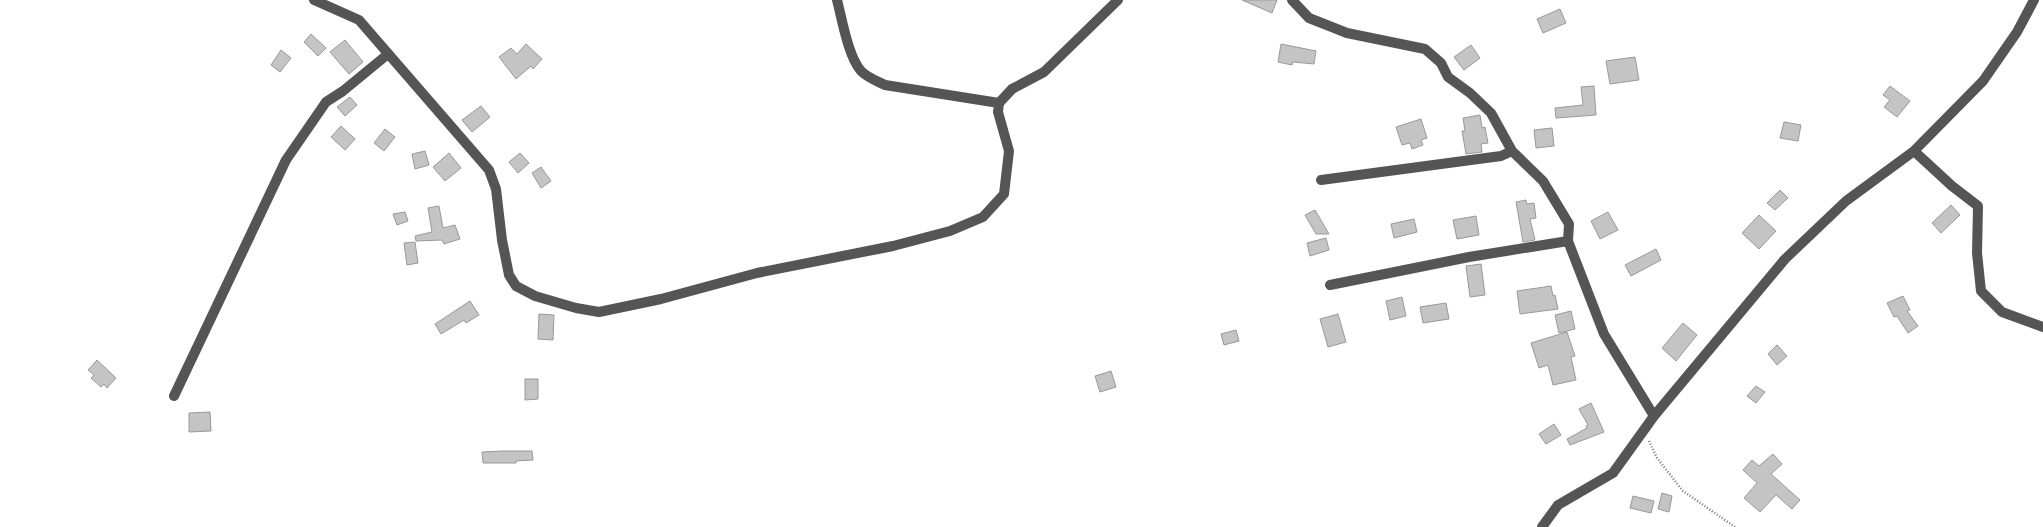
<svg xmlns="http://www.w3.org/2000/svg" width="2043" height="527" viewBox="0 0 2043 527" font-family="Jost,sans-serif">
  <style>
    .building { fill: #c4c4c4; stroke: #999 }
    .lines { fill: none; stroke-linecap: round; stroke-linejoin: round }
    .path { stroke: #777; stroke-width: 2.5; stroke-dasharray: 1 2; stroke-linecap: butt }
    .minor { stroke: #555; stroke-width: 10 }
  </style>
  <rect width="100%" height="100%" fill="#fff"/>
  <path class="building" d="M1242 0H1277L1272 13Z
    M1560 9 1566 23 1543 33 1537 19Z
    M311 34 326 48 318 56 304 42Z
    M345 40 363 62 349 74 330 52Z
    M526 44 542 59 533 69 531 66 516 79 499 57 511 48 517 54Z
    M1281 44 1316 51 1314 64 1293 62 1292 65 1278 62Z
    M1471 45 1480 58 1464 70 1454 57Z
    M281 50 291 58 280 72 271 65Z
    M1635 57 1639 80 1610 84 1606 61Z
    M1594 86 1596 115 1556 118 1555 108 1583 105 1581 87Z
    M1890 86 1910 101 1897 117 1884 107 1890 100 1883 95Z
    M350 97 357 105 345 116 337 107Z
    M481 106 490 117 472 132 462 120Z
    M1480 115 1482 128 1485 127 1488 143 1481 144 1482 152 1466 154 1462 131H1465L1463 118Z
    M1421 119 1427 138 1421 140 1423 145 1412 149 1410 143 1402 145 1396 127Z
    M1784 122 1801 125 1798 141 1780 138Z
    M341 126 355 139 345 150 331 137Z
    M1552 128 1554 146 1536 148 1534 130Z
    M385 129 395 137 384 151 374 143Z
    M425 151 429 165 415 169 412 154Z
    M449 153 461 168 445 181 433 167Z
    M520 153 529 163 518 173 509 162Z
    M541 167 551 181 541 188 532 173Z
    M1780 190 1788 198 1775 210 1767 203Z
    M1526 200 1527 204 1534 203 1536 218 1530 219 1535 240 1523 242 1516 202Z
    M1951 205 1960 215 1941 233 1932 223Z
    M439 206 443 228 455 225 460 239 444 244 442 240 416 241 415 236 432 232 428 208Z
    M1315 210 1329 234H1316L1305 215Z
    M405 212 408 221 397 225 393 214Z
    M1608 212 1618 230 1600 239 1591 221Z
    M1759 215 1776 231 1759 249 1742 233Z
    M1476 216 1479 235 1457 239 1453 220Z
    M1414 219 1417 232 1394 238 1391 224Z
    M1326 238 1329 250 1310 256 1307 243Z
    M415 242 418 263 407 265 404 243Z
    M1656 249 1661 260 1631 276 1625 265Z
    M1481 264 1485 295 1470 297 1466 266Z
    M1551 286 1553 296 1555 295 1558 309 1520 314 1517 291Z
    M1903 296 1910 310 1907 311 1918 326 1908 333 1897 316 1894 317 1887 303Z
    M1402 297 1406 316 1390 320 1386 301Z
    M470 301 479 315 466 323 464 320 441 334 435 324Z
    M1446 303 1449 319 1423 323 1420 307Z
    M1571 311 1575 329 1559 333 1555 315Z
    M539 314 554 315 553 340 538 339Z
    M1338 314 1346 342 1328 347 1320 319Z
    M1683 323 1697 335 1676 361 1662 348Z
    M1236 330 1239 341 1224 345 1221 334Z
    M1567 332 1575 356 1571 357 1576 380 1553 385 1548 365 1539 368 1531 343Z
    M1777 345 1787 356 1777 365 1768 354Z
    M97 360 116 378 107 388 104 384 101 387 91 378 94 375 88 370Z
    M1111 371 1116 387 1100 392 1095 376Z
    M525 379H538V399L525 400Z
    M1756 386 1765 392 1756 403 1747 396Z
    M1591 403 1604 432 1570 445 1567 439 1587 428 1586 426 1588 425 1579 409Z
    M210 412 211 431 189 432V413Z
    M1554 424 1561 435 1546 444 1539 434Z
    M502 451H532L533 460 516 461V463H483L482 452Z
    M1773 454 1782 464 1771 474 1800 500 1792 509 1776 495 1760 512 1744 498 1757 483 1743 470 1752 460 1759 466Z
    M1662 493 1672 496 1669 512 1658 509Z
    M1633 496 1654 501 1651 513 1630 508Z"/>
  <g class="lines">
    <path class="path" d="M1649 441 1657 458 1683 491 1735 527"/>
    <path class="minor" d="M314 0 359 20 489 170 496 189 502 240 509 275 516 286 535 296 576 308 599 312 661 299 757 273 893 246 950 231 983 217 1004 194 1009 151 998 112 999 103 1012 89 1044 72 1118 0
      M837 0C842 19 848 56 861 71 868 78 877 81 885 85L999 103
      M1292 0 1309 18 1347 33 1425 49 1441 63 1448 77 1470 93 1491 113 1512 151 1543 181 1569 224 1568 241 1604 334 1654 416
      M1914 151 1952 186 1978 206 1977 253 1981 291 2002 312 2043 327
      M1321 180 1501 156 1512 151
      M1330 285 1469 257 1568 241
      M174 396 286 160 326 102 343 91 388 54
      M1542 527 1558 505 1613 473 1654 416 1785 259 1846 201 1914 151 1983 81 2017 32 2034 0"/>
  </g>
</svg>
